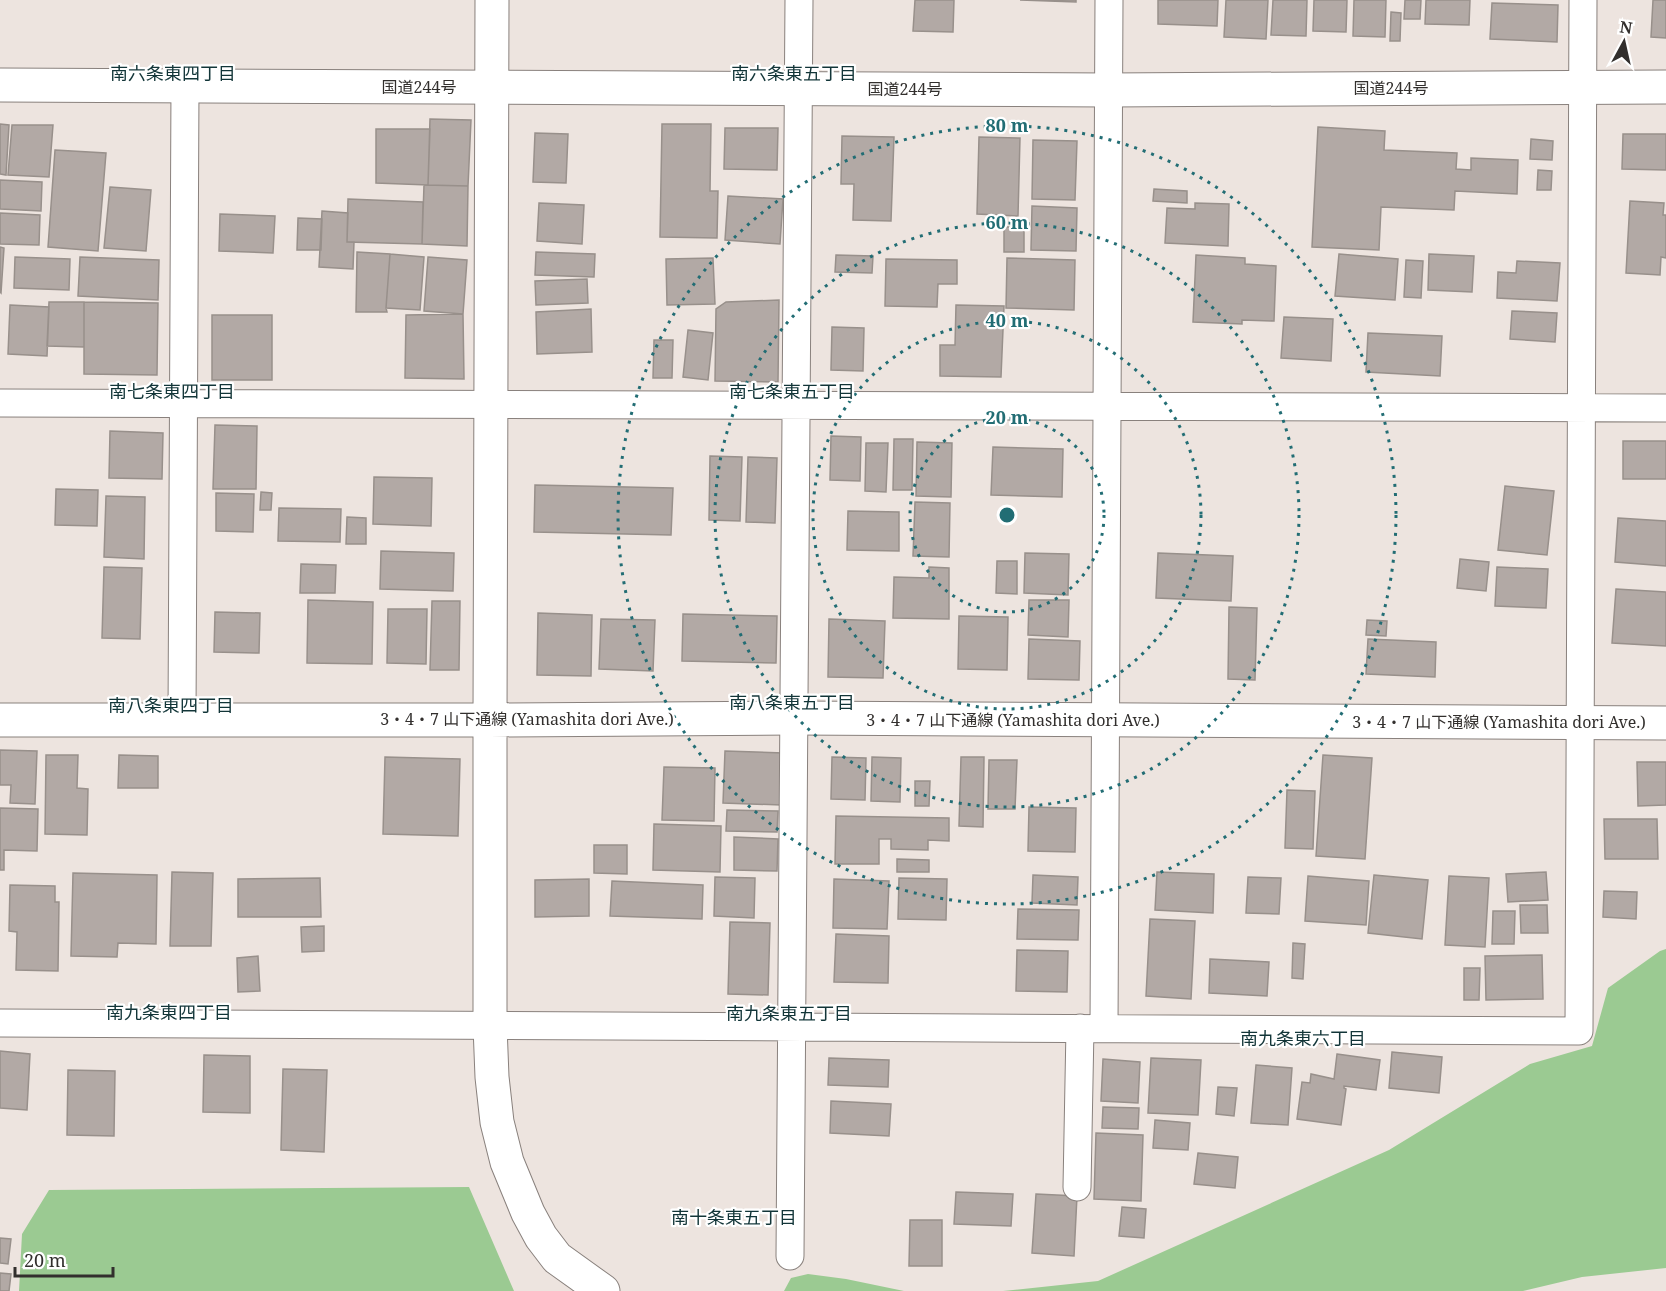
<svg xmlns="http://www.w3.org/2000/svg" width="1666" height="1291" viewBox="0 0 1666 1291" font-family="'Noto Serif','Noto Sans JP',serif">
  <style>
    .green { fill: #9bca92 }
    .building { fill: #b2a9a5; stroke: #98908b; stroke-width: 1.5 }
    .lines { fill: none; stroke-linecap: round; stroke-linejoin: round }
    .minor-casing { stroke: #89817d; stroke-width: 29 }
    .tertiary-casing { stroke: #89817d; stroke-width: 35 }
    .trunk-casing { stroke: #89817d; stroke-width: 35 }
    .minor { stroke: #fff; stroke-width: 27 }
    .tertiary { stroke: #fff; stroke-width: 33 }
    .trunk { stroke: #fff; stroke-width: 33 }
    .ring { fill: none; stroke: #226d74; stroke-width: 3; stroke-dasharray: 3 6 }
    .labels { text-anchor: middle; stroke-width: 4.5; stroke-linejoin: round; paint-order: stroke }
    .street-label { font-size: 16px; fill: #322f2d; stroke: #fff }
    .neighbourhood-label { font-size: 18px; fill: #123538; stroke: #fff }
    .centre { fill: #226d74; stroke: #fff; stroke-width: 3 }
    .ring-label { font-size: 18px; text-anchor: middle; font-weight: bold; fill: #226d74; stroke: #fff; stroke-width: 4.5; stroke-linejoin: round; paint-order: stroke }
  </style>
  <rect width="100%" height="100%" fill="#ede4df"/>
  <path class="green" d="M1666 949V1268L1582 1277 1523 1291H1003L1098 1281 1389 1150 1530 1064 1592 1046 1608 988 1660 951Z
    M469 1187 514 1291H19L22 1234 49 1190Z
    M808 1274 846 1279 904 1291H784L791 1278Z"/>
  <path class="building" d="M915 0H954L953 32 913 31Z
    M1020 0H1076V2Z
    M1158 0H1218L1217 26 1158 24Z
    M1226 0H1268L1266 39 1224 37Z
    M1273 0H1307L1306 36 1271 35Z
    M1314 0H1347L1346 32 1313 31Z
    M1354 0H1386L1385 37 1353 36Z
    M1405 0H1421L1420 19H1404Z
    M1426 0H1470L1469 25 1425 24Z
    M1653 0H1666V38L1651 37Z
    M1492 3 1558 5 1557 42 1490 39Z
    M1391 12 1401 13 1400 41H1390Z
    M430 119 471 120 468 186 428 185Z
    M0 124 9 125 6 175 0 174Z
    M662 124H711L710 191H718L717 238 660 237Z
    M12 125H53L49 177 8 175Z
    M1318 127 1385 131 1384 150 1457 153 1456 169 1471 170V158L1518 160 1517 194 1455 191 1454 210 1381 207 1379 250 1312 247Z
    M725 128H778L777 170 724 169Z
    M376 129H430L428 185 376 183Z
    M535 133 568 134 566 183 533 182Z
    M1623 134H1666V170L1622 169Z
    M842 136 894 137 891 221 853 220 854 184H841Z
    M979 137 1020 138 1018 216 977 214Z
    M1531 139 1553 141 1552 160 1530 159Z
    M1033 140 1077 141 1075 200 1032 199Z
    M55 150 106 153 98 251 48 247Z
    M1538 170 1552 171 1551 190H1537Z
    M0 180 42 182 41 211 0 209Z
    M424 185 468 186 467 246 422 244Z
    M110 187 151 190 146 251 104 248Z
    M1154 189 1187 191V203L1153 201Z
    M728 196 783 199 780 244 725 240Z
    M348 199 423 202 422 244 347 242Z
    M1630 201 1664 203 1663 215H1666V258L1661 257 1660 275 1626 273Z
    M539 203 584 205 582 244 537 241Z
    M1195 203 1229 204 1228 246 1165 243 1167 208 1195 209Z
    M1032 206 1077 208 1076 251 1031 250Z
    M322 211 348 213 347 242H354L353 269 319 267Z
    M0 213 40 215 39 245 0 244Z
    M220 214 275 216 273 253 219 251Z
    M298 218 322 219 321 250H297Z
    M1004 227H1024V252H1004Z
    M0 247 4 248 1 293 0 292Z
    M357 252 390 254 386 308 387 312H356Z
    M536 252 595 254 594 277 535 275Z
    M390 254 424 257 420 310 386 308Z
    M1339 254 1398 259 1395 300 1335 296Z
    M1429 254 1474 256 1472 292 1428 290Z
    M836 255 873 256 872 273 835 272Z
    M1196 255 1245 258V264L1276 266 1274 321 1242 320V324L1193 322Z
    M15 257 70 259 69 290 14 288Z
    M80 257 159 260 158 300 78 296Z
    M428 257 467 260 463 314 424 311Z
    M713 258 715 304 667 305 666 259Z
    M1007 258 1075 260 1074 310 1006 308Z
    M886 259 957 260V284H938L937 307 885 306Z
    M1406 260 1423 261 1421 298 1404 297Z
    M1517 261 1560 263 1557 301 1497 298 1498 272 1516 273Z
    M587 279 588 303 536 305 535 281Z
    M779 300 778 382 715 381 716 309 726 302Z
    M49 302H84V347L47 346Z
    M84 302 158 303 157 375 84 374Z
    M10 305 49 307 47 356 8 354Z
    M956 305 1004 306 1001 377 940 376V345H955Z
    M591 309 592 352 537 354 536 312Z
    M1512 311 1557 313 1555 342 1510 339Z
    M463 314 464 379 405 378 406 315Z
    M212 315H272V380H212Z
    M1284 317 1333 319 1331 361 1281 358Z
    M832 327 864 328 863 371 831 370Z
    M688 330 713 333 708 380 683 377Z
    M1368 333 1442 336 1440 376 1366 372Z
    M654 340H673L672 378H653Z
    M215 425 257 426 256 489H213Z
    M110 431 163 433 162 479 109 478Z
    M831 436 861 437 860 481 830 480Z
    M894 439H913L912 490H893Z
    M1623 441H1666V479H1623Z
    M917 442 952 443 951 497 916 496Z
    M866 443H888L886 492 865 491Z
    M993 447 1063 449 1062 497 991 495Z
    M710 456 742 457 740 521 709 520Z
    M748 457 777 458 775 523 746 522Z
    M374 477 432 478 431 526 373 524Z
    M535 485 673 488 671 535 534 532Z
    M1505 486 1554 491 1547 555 1498 550Z
    M56 489 98 490 97 526 55 525Z
    M261 492 272 493 271 510H260Z
    M216 493 254 494 253 532 216 531Z
    M106 496 145 497 144 559 104 557Z
    M915 502 950 503 949 557 913 556Z
    M279 508 341 509 340 542 278 541Z
    M848 511 899 512V551L847 550Z
    M347 517 366 518V544H346Z
    M1618 518 1666 521V566L1615 562Z
    M381 551 454 553 453 591 380 589Z
    M1025 553 1069 554 1068 595 1024 593Z
    M1158 553 1233 556 1231 601 1156 598Z
    M1460 559 1489 562 1486 591 1457 588Z
    M997 561H1017V594L996 593Z
    M301 564 336 565 335 593H300Z
    M104 567 142 568 140 639 102 638Z
    M929 567 949 568V619L893 618 894 577 929 578Z
    M1497 567 1548 569 1546 608 1495 606Z
    M1616 589 1666 592V646L1612 643Z
    M308 600 373 602 372 664 307 663Z
    M1029 600H1069L1068 637 1028 635Z
    M432 601H460L459 670H430Z
    M1229 607 1257 608 1255 680 1228 679Z
    M388 609H427L426 664 387 663Z
    M215 612 260 613 259 653 214 652Z
    M538 613 592 615 591 676 537 675Z
    M683 614 777 616 776 663 682 661Z
    M959 616 1008 617 1007 670 958 669Z
    M601 619 655 620 653 671 599 669Z
    M829 619 885 621 883 678 828 677Z
    M1367 620 1387 621 1386 636 1366 635Z
    M1029 639 1080 641 1079 680 1028 679Z
    M1368 639 1436 642 1435 677 1366 674Z
    M0 750 37 751 35 804 10 803 11 785H0Z
    M725 751 783 753 781 805 723 803Z
    M46 755H78L77 788 88 789 87 835 45 834Z
    M119 755 158 756V788H118Z
    M1323 755 1372 758 1365 859 1316 856Z
    M385 757 460 759 458 836 383 834Z
    M832 757 866 758 865 800 831 799Z
    M872 757 901 758 900 802 871 801Z
    M961 757H984L983 827 959 826Z
    M989 760H1017L1015 809H988Z
    M1637 762H1666V805L1638 806Z
    M664 767 715 768 714 821 662 820Z
    M915 781H930L929 806H915Z
    M1287 790 1315 791 1313 849 1285 848Z
    M1029 807 1076 808 1075 852 1028 851Z
    M0 808 38 809 37 851 4 850V870H0Z
    M727 810 778 811 777 832 726 831Z
    M836 816 949 818V841L928 840V850L891 849V839H879V864H835Z
    M1604 819H1657L1658 859H1605Z
    M654 824 721 826 720 872 653 870Z
    M734 837 778 839 777 871 734 870Z
    M594 845H627V874L594 873Z
    M897 859 929 860V872H897Z
    M172 872 213 873 211 946H170Z
    M1157 872 1214 874 1213 913 1155 910Z
    M1546 872 1548 900 1508 902 1506 874Z
    M73 873 157 875 156 944 118 943 117 957 71 956Z
    M1033 875 1078 877 1077 905 1032 903Z
    M1374 875 1428 880 1422 939 1368 933Z
    M1308 876 1369 881 1366 925 1305 921Z
    M1449 876 1489 878 1485 947 1445 945Z
    M715 877 755 878 754 918 714 916Z
    M1248 877 1281 878 1279 914 1246 913Z
    M320 878 321 917H238V879Z
    M899 878 947 879 946 920 898 919Z
    M589 879V916L535 917V880Z
    M834 879 889 881 887 929 833 928Z
    M612 881 703 885 702 919 610 916Z
    M10 885 55 886V902H59L58 971 16 970 17 932 9 931Z
    M1604 891 1637 892 1636 919 1603 917Z
    M1520 905H1547L1548 933H1521Z
    M1018 909 1079 910 1078 940 1017 939Z
    M1493 911H1515L1514 944H1492Z
    M1150 919 1195 921 1191 999 1146 996Z
    M730 922 770 923 768 995 728 994Z
    M324 926V951L302 952 301 927Z
    M836 934 889 936 888 983 834 982Z
    M1293 943 1305 944 1303 979 1292 978Z
    M1017 950 1068 951 1067 992 1016 991Z
    M1542 955 1543 999 1486 1000 1485 956Z
    M258 956 260 991 238 992 237 958Z
    M1210 959 1269 962 1267 996 1209 993Z
    M1464 968H1480L1479 1000H1464Z
    M0 1051 30 1054 27 1110 0 1108Z
    M1392 1052 1442 1057 1439 1093 1389 1088Z
    M1337 1054 1380 1060 1376 1090 1344 1086V1088L1346 1089 1341 1125 1297 1119 1302 1082 1310 1083 1311 1074 1334 1079Z
    M204 1055 250 1056V1113L203 1112Z
    M829 1058 889 1060 888 1087 828 1085Z
    M1151 1058 1201 1060 1198 1115 1148 1113Z
    M1103 1059 1140 1062 1138 1103 1101 1101Z
    M1256 1065 1292 1068 1288 1125 1251 1123Z
    M283 1069 327 1070 324 1152 281 1150Z
    M68 1070 115 1071 114 1136 67 1135Z
    M1218 1087 1237 1088 1234 1116 1216 1114Z
    M831 1101 891 1104 889 1136 830 1133Z
    M1103 1107 1139 1108 1138 1129 1102 1128Z
    M1155 1120 1190 1123 1188 1150 1153 1148Z
    M1096 1133 1143 1135 1141 1201 1094 1199Z
    M1198 1153 1238 1157 1235 1188 1194 1184Z
    M956 1192 1013 1194 1011 1226 954 1224Z
    M1036 1194 1077 1196 1074 1256 1032 1253Z
    M1122 1207 1146 1209 1144 1238 1119 1236Z
    M910 1220H942V1266H909Z
    M0 1238 11 1239 8 1264 0 1263Z
    M0 1273 11 1274 9 1291H0Z"/>
  <g class="lines">
    <g class="minor-casing">
      <path id="minor" d="M0 403 1666 408
        M182 719 185 86
        M0 1023 1579 1031 1583 0
        M1104 1028 1109 0
        M1077 1187 1080 1028
        M790 1256 799 0"/>
    </g>
    <g class="tertiary-casing">
      <path id="tertiary" d="M492 0 490 720V1026L492 1077 497 1122 507 1162 528 1213 541 1237 557 1258 603 1291
        M0 720H490L794 718 1666 723"/>
    </g>
    <g class="trunk-casing">
      <path id="trunk" d="M0 85 1108 90 1666 87"/>
    </g>
    <use href="#minor" class="minor"/>
    <use href="#tertiary" class="tertiary"/>
    <use href="#trunk" class="trunk"/>
  </g>
  <g class="ring">
    <circle cx="1007" cy="515" r="97"/>
    <circle cx="1007" cy="515" r="194"/>
    <circle cx="1007" cy="515" r="292"/>
    <circle cx="1007" cy="515" r="389"/>
  </g>
  <g class="labels">
    <g class="street-label">
      <text x="419" y="93">国道244号</text>
      <text x="1391" y="94">国道244号</text>
      <text x="905" y="95">国道244号</text>
      <text x="527" y="725">3・4・7 山下通線 (Yamashita dori Ave.)</text>
      <text x="1013" y="726">3・4・7 山下通線 (Yamashita dori Ave.)</text>
      <text x="1499" y="728">3・4・7 山下通線 (Yamashita dori Ave.)</text>
    </g>
    <g class="neighbourhood-label">
      <text x="173" y="80">南六条東四丁目</text>
      <text x="794" y="80">南六条東五丁目</text>
      <text x="172" y="398">南七条東四丁目</text>
      <text x="792" y="398">南七条東五丁目</text>
      <text x="792" y="709">南八条東五丁目</text>
      <text x="171" y="712">南八条東四丁目</text>
      <text x="169" y="1019">南九条東四丁目</text>
      <text x="789" y="1020">南九条東五丁目</text>
      <text x="1303" y="1045">南九条東六丁目</text>
      <text x="734" y="1224">南十条東五丁目</text>
    </g>
  </g>
  <circle cx="1007" cy="515" r="9" class="centre"/>
  <g class="ring-label">
    <text x="1007" y="132">80 m</text>
    <text x="1007" y="229">60 m</text>
    <text x="1007" y="327">40 m</text>
    <text x="1007" y="424">20 m</text>
  </g>
  <g transform="translate(1624 42) rotate(8)" stroke="#ffffff" stroke-width="4.5" paint-order="stroke">
  <path d="M0-4.5L10 22L0 15L-10 22Z" fill="#322f2d"/>
  <text y="-9" font-size="16" font-weight="bold" text-anchor="middle" fill="#322f2d">N</text>
  </g>
  <path d="M15 1267v9h98v-9" fill="none" stroke="#322f2d" stroke-width="3"/>
  <text x="24" y="1267" font-size="18" fill="#322f2d" stroke="#ffffff" stroke-width="4.5" paint-order="stroke">20 m</text>
</svg>
